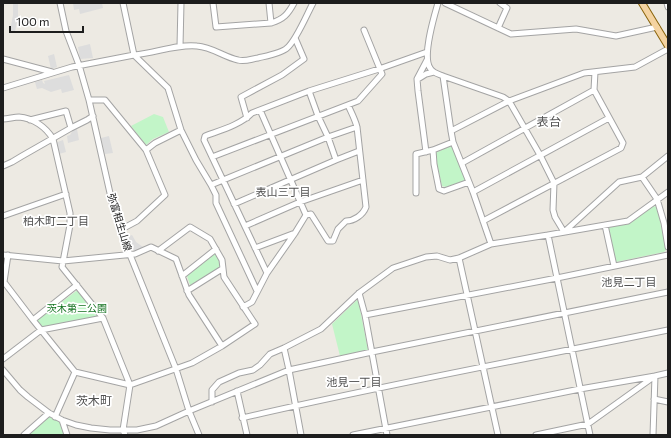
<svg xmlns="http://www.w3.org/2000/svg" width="671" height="438" viewBox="0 0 671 438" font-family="Commissioner,'Noto Sans JP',sans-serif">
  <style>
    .park { fill: #c2f5c8 }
    .parking { fill: #ddd }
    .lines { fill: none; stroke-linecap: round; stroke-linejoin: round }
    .minor-casing { stroke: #a4a4a4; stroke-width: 7 }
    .major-casing { stroke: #8a640b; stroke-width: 8 }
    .minor { stroke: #fff; stroke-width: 5 }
    .major { stroke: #f4d3a1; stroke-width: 6 }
    .labels { text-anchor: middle; stroke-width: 3.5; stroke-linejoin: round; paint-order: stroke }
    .street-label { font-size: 10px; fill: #1d1d1d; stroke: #fff }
    .park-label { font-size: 10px; fill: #13721f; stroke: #fff }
    .neighbourhood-label { font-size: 11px; fill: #505050; stroke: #fff }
    .quarter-label { font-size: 12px; fill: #505050; stroke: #fff }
  </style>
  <rect width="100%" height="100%" fill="#edeae3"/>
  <path class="park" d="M154 114 163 117 169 132 153 139 146 145 131 126Z
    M453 145 466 180 446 187 442 186 437 164 435 153Z
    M653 206 657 207 666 250 664 252 616 262 614 261 607 229 608 227 629 224Z
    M215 251 220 260 221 268 190 285 186 273Z
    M79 289 99 317 42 328 36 321Z
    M358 299 368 350 340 356 332 324Z
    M49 414 61 421 66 435H25Z"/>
  <path class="parking" d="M13 3H18V16L15 32 10 31 13 15Z
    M73 3H102L103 8 80 14 79 9 74 10Z
    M90 44 93 58 80 59 78 47Z
    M54 54 57 67 51 69 48 56Z
    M69 75 74 90 62 93 61 89 51 92 42 88 37 89 35 82 42 80 43 83 45 84 44 81Z
    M77 129 79 140 68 143 67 136 70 135 73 130Z
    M109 136 113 153 105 154 101 138Z
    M63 140 66 152 59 154 55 143Z
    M132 235 136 242 143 247 134 251 131 249 127 237Z"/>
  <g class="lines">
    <g class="minor-casing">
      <path id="minor" d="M60 3 66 31 79 65 89 100 112 202 120 230 176 369 189 411 199 435
        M123 3 134 55 168 88 181 130 196 160 211 185 216 195V203L257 291
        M213 3 216 27 271 23C284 19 288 14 294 3
        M269 3 271 23
        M438 3C434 17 422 56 430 68 433 73 438 74 443 76L503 97 509 101 540 155 554 183 553 210 555 217 564 232 619 182 642 177 668 156
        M445 3 511 34 576 29 616 36 657 27
        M667 3 668 7
        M498 28 507 8 500 3
        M180 46 181 3
        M3 59 52 72
        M443 76 451 131 453 142 473 192 491 244
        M418 79 426 74 434 72
        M3 88 72 67 134 55C156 53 176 44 197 46 212 47 224 57 238 60 245 62 251 59 258 58 266 56 282 53 287 48 296 41 307 14 313 3
        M309 91 318 116 328 137 336 160
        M89 100H105L146 150 165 195 137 221 120 230
        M260 110 306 215 311 214 328 241H333L338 229 346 221C354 221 363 215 366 207L357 127C355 119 351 112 348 105
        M247 118 241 97 282 75 304 59 295 38
        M3 119C8 119 14 117 19 117 33 118 46 127 53 139L70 213V225L62 267 103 318 130 385 123 430 125 435
        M30 120 66 111 71 128
        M451 131 509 101 584 73 635 67 668 49
        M146 150 155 143 181 130
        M433 150 434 164 439 189 444 191 469 182
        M426 152 418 91 417 79 427 60
        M212 157 358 101 382 74 364 30
        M462 163 594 90
        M3 166 12 162 22 156 71 128 87 120 93 116
        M642 177 657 199 664 223 668 247
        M211 185 328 137 357 127
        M473 192 609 118
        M416 193V154L433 150 453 142
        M234 204 336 160 359 151
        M3 216 66 194
        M483 221 621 148 623 143 594 90 595 72
        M605 225 614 266
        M245 226 300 202 363 180
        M548 235 590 435
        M255 248 295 233
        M3 255 63 261 135 254 151 247 176 259 189 295 222 346
        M8 255 4 282 33 320 75 372 130 385 192 363 222 346 255 324 224 277 222 260 210 239 190 227 158 251
        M459 258 498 435
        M267 273 204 140 205 136C221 130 240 125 252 113L309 91 379 69 427 52
        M182 276 216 249
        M187 291 222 269
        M359 293 365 315 387 435
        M243 307 252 302 267 273 295 233 306 215
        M365 315 557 278 668 255
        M33 320 77 285
        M284 348 289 370 301 435
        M3 359 41 330 103 318
        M3 370 20 390 28 397 49 413 62 420 76 425 91 428 110 430H137L156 426 189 411 289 370 372 352 668 292
        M237 391 247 435
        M654 399 668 402
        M212 402V390L219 382 239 373 253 370 260 365 270 354 284 348 321 329 359 293 393 268 426 257 437 256 450 260 459 258 491 244 548 235 628 221 668 192
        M55 417 75 372
        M242 418C383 385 526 359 668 330
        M62 420 67 435
        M24 435 49 413
        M353 435 580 389 655 376 653 435
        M536 435 588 424 655 376 668 373"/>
    </g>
    <g class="major-casing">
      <path id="major" d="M642 3 668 46"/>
    </g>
    <use href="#minor" class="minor"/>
    <use href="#major" class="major"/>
  </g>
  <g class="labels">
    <g class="street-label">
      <text transform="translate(120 222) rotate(73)" y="4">弥富相生山線</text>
    </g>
    <g class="park-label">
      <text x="77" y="312">茨木第二公園</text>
    </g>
    <g class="neighbourhood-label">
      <text x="283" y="196">表山三丁目</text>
      <text x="56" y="225">柏木町二丁目</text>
      <text x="629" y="286">池見二丁目</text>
      <text x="354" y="386">池見一丁目</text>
    </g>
    <g class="quarter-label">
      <text x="549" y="126">表台</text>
      <text x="94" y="405">茨木町</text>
    </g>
  </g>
  <rect width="671" height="438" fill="none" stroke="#1d1d1d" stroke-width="8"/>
  <path d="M10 26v6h73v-6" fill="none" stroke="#1d1d1d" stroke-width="2"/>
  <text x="16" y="26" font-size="12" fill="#1d1d1d" stroke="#ffffff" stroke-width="3" paint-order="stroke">100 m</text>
</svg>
